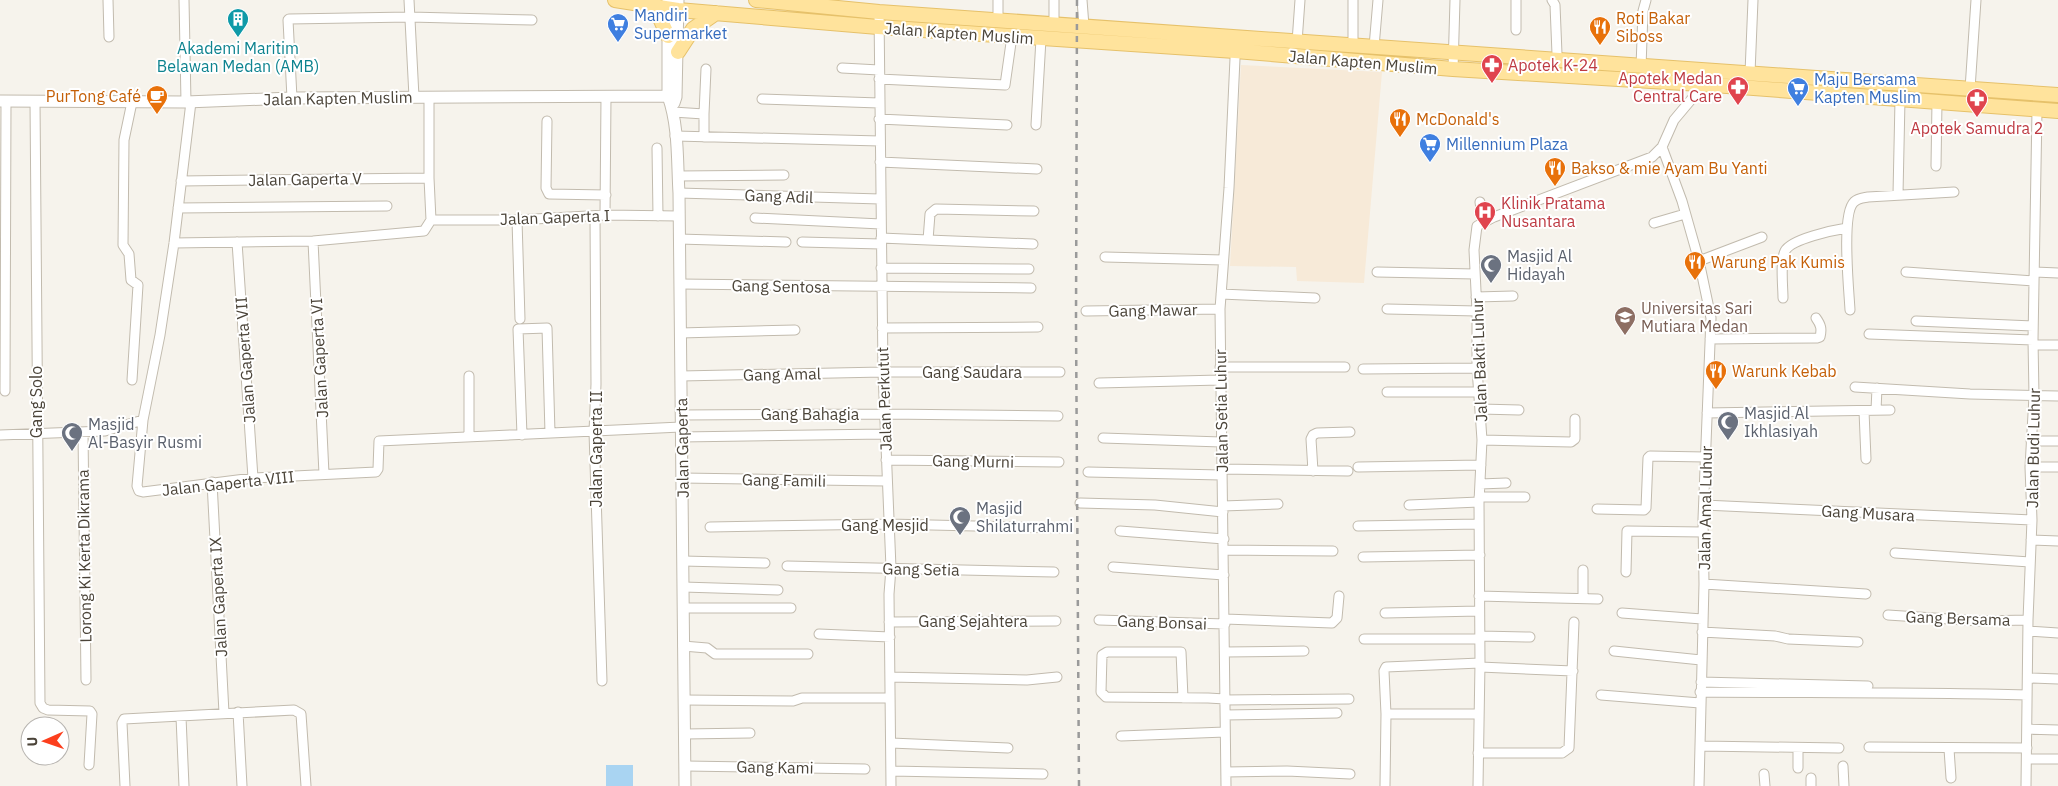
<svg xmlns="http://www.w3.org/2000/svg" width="2058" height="786" viewBox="0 0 2058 786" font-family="'IBM Plex Sans',sans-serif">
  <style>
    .commercial { fill: #f7ead8 }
    .water { fill: #a9d4f2 }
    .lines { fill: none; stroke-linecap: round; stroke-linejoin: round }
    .minor-casing { stroke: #c2bbae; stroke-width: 11 }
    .tertiary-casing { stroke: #c2bbae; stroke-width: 13 }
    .primary-casing { stroke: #e6c16a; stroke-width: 16 }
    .minor { stroke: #fff; stroke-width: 9 }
    .tertiary { stroke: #fff; stroke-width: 11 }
    .primary { stroke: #ffe39c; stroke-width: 14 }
    .rail { stroke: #9a9a9a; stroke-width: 2.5; stroke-dasharray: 6 6; stroke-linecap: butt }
    .labels { text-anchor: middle; stroke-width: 4; stroke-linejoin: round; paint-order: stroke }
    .shop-label { font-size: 16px; fill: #366cbe; stroke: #fff; text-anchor: start }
    .food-label { font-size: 16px; fill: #c56008; stroke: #fff; text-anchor: start }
    .street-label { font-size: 16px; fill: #4b4439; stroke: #fff }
    .culture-label { font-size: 16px; fill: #0d838f; stroke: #fff }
    .health-label { font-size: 16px; fill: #be3a42; stroke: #fff; text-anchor: start }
    .worship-label { font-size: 16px; fill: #5b616d; stroke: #fff; text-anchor: start }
    .education-label { font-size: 16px; fill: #785e54; stroke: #fff; text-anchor: start }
  </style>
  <rect width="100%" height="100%" fill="#f6f3ec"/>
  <path class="commercial" d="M1241 65 1382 72 1364 283 1297 281 1296 267 1230 266Z"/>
  <path class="water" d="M606 765H633V786H606Z"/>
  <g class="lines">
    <g class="minor-casing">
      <path id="minor" d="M108 0 109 37
        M184 0 186 102
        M409 0 414 97
        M998 0V21
        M1082 0 1084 26
        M1516 0V30
        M1552 0 1555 5 1557 54 1553 76
        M879 12 883 372 891 568 889 594 891 786
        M1054 24V0
        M1297 42 1300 0
        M1353 45V0
        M1374 47 1378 0
        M1641 67 1643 11 1646 0
        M842 68 879 70
        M1453 69 1455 0
        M1750 73 1753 0
        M879 79 1005 85 1012 36
        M1970 89 1976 0
        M292 98 288 20 289 19 410 17 532 20
        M762 99 879 103
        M35 101 40 703 43 708 48 710 90 711 92 714 89 765
        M191 102 174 243 160 335 143 420 137 486 139 491 143 492 253 478 376 472 378 469 379 441 681 427
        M673 112 704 114V137
        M704 114 706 69
        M879 119 1007 125
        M547 121 546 188 549 194 606 195
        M1036 125 1041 39
        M675 136 880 141
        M1662 147 1682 201 1699 261 1711 318 1703 519 1704 584 1699 786
        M657 148 658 216
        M880 162 1037 169
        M1936 166 1937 102
        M678 176 784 175
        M181 181 429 178
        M679 193 880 199
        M1898 194 1900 100
        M1480 202 1483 222
        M178 208 387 206
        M605 215 606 97
        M595 216 596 384 594 432 602 681
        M755 218 881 224
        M431 220H517L605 215 679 216
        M517 220 520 319
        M1654 223 1685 214
        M881 238 928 240 930 214 936 209 1034 211
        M679 239 786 242
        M928 240 1033 244
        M313 241 324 474
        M237 242 253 478
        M802 242 881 244
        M174 243 313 241 424 231 431 220 429 178V97
        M1105 257 1223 260
        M1699 261 1762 237
        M881 268 1029 269
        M1377 272 1475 274
        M1906 272 2034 281
        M2035 272 2058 273
        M680 284 1031 288
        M1221 294 1315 298
        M1476 297 1513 296
        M1783 298C1783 287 1780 261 1785 251 1791 239 1834 230 1847 228
        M1387 309 1477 311
        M1850 310C1849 290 1841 214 1854 202 1858 198 1863 198 1868 197L1954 192
        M1086 311 1220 309
        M1916 321 2033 326
        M882 328 1038 327
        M680 333 795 330
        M1869 334 2033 340
        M1710 339 1817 338 1820 337C1822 329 1821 325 1816 318
        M2033 345H2058
        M1220 367H1345
        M1363 369 1477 368
        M469 376V437
        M681 376 883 372H1060
        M132 380 138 285 131 280 129 254 123 245 124 140 132 102
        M1099 383 1220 380
        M1855 387 1970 394 2058 396
        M5 391 6 101
        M1387 392H1479
        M1481 409 1519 410
        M1876 410 1877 388
        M1864 411 1866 459
        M1707 413 1890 410
        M681 415 886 414 1058 416
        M83 432 86 680
        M0 435 105 431 143 420
        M522 435 518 329 547 328 550 433
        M681 437 884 434
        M1103 438 1221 442
        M1482 440 1571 442 1575 439V419
        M2031 441H2058
        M886 460 1059 462
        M1358 467 1481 465
        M2030 467H2058
        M1221 469 1348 471
        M1313 471 1311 439 1313 435 1317 433 1350 432
        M1088 472 1221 475
        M682 478 886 481
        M212 482 224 713
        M1480 484 1506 483
        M1479 497H1525
        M1080 503 1155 505 1223 512
        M1409 505 1479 502
        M1704 505 2032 520
        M1223 506 1278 504
        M1597 509 1644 510 1646 508 1648 458 1650 456 1705 457
        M1358 526 1479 524
        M710 527 888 524 1059 528
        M1120 531 1224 539
        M2031 540 2058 541
        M1224 550 1333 551
        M1895 553 2030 562
        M1363 557 1480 555
        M683 561 765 563
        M787 566 1054 572
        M1113 567 1224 575
        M1583 570V598
        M1626 572 1627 531 1703 532
        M1704 584 1866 594
        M683 587 778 590
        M1479 596 1598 599
        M683 608H791
        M1385 613 1479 611
        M1622 613 1702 619
        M1888 615 1979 621 2028 620
        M1225 619 1332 623 1337 618 1339 596
        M1099 620 1225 624
        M889 622 1056 621
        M2028 631 2058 633
        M1702 632 1775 636 1788 639 1858 642
        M819 634 890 637
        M1480 636 1530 637
        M1364 639H1480
        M683 646 707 648 715 654H808
        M1614 651 1701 660
        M1225 652 1304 651
        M1480 667 1573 671
        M890 677 1027 680 1057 677
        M2029 678 2058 679
        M1701 682 1868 686
        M1700 692C1809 693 1918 692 2027 695
        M1601 695 1700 703
        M1183 698 1181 652H1107L1102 655 1101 692 1106 697 1208 698 1225 699
        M684 700 793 701 802 698H890
        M1225 700 1349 699
        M238 712 242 786
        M1386 714H1479
        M1225 715 1337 713
        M181 717 184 786
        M2027 729 2058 730
        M685 734 750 733
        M1121 736 1225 732
        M891 743 1008 748
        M1701 746 1839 748
        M1869 747 2027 748
        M1798 748V768
        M1949 749 1951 778
        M1478 753H1562L1569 748 1574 622
        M2027 759H2058
        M686 766 865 769
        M1843 766 1844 786
        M891 771 1043 774
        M1226 772 1287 771 1350 774
        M1764 774 1765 786
        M1811 778V786
        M125 786 122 723 124 719 294 710 301 714 306 786
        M1226 786 1220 309 1229 188 1236 37
        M1385 786 1386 714 1384 671 1386 667 1480 663
        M1478 786 1480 663 1479 502 1482 440 1477 368V311L1474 250 1477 226 1494 217 1652 157 1662 147 1674 120 1695 95 1707 71
        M2026 786 2028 620 2032 520 2030 467 2034 396 2033 340 2037 110"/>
    </g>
    <g class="tertiary-casing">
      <path id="tertiary" d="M668 0V96C679 126 677 162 679 193L685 786
        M0 101 186 102 292 98 674 96
        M674 103 676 97 678 0"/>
    </g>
    <g class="primary-casing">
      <path id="primary" d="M615 0 678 10 878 27 1235 51 1453 69 1700 84 2058 111
        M756 0 879 12 2058 95
        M646 6 659 16 668 36
        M678 52 693 29 716 13"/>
    </g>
    <use href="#minor" class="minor"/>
    <use href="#tertiary" class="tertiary"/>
    <use href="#primary" class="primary"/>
    <path class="rail" d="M1077 0 1076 323 1079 786"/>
  </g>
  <defs>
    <g id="building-pin" transform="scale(1.125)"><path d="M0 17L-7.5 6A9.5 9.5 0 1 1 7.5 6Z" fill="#0f9aa8" stroke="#fff"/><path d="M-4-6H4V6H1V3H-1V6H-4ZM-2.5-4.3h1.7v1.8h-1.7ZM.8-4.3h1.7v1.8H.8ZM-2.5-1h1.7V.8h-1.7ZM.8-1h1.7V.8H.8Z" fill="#fff"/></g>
    <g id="supermarket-pin" transform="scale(1.125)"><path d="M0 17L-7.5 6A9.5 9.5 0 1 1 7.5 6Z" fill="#3f7fe0" stroke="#fff"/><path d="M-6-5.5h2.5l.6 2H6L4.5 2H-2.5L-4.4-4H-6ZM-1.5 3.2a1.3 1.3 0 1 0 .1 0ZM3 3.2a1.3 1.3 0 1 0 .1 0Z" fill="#fff"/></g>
    <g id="restaurant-pin" transform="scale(1.125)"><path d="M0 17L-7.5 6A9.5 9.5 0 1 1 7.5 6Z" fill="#e8710a" stroke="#fff"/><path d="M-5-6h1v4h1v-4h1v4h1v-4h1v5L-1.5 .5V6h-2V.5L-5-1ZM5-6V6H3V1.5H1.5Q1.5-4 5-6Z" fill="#fff"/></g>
    <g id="pharmacy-pin" transform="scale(1.125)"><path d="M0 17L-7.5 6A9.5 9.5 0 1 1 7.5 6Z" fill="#e0444e" stroke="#fff"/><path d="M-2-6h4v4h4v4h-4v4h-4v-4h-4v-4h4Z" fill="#fff"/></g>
    <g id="cafe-pin" transform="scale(1.125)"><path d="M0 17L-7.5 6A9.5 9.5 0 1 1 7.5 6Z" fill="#e8710a" stroke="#fff"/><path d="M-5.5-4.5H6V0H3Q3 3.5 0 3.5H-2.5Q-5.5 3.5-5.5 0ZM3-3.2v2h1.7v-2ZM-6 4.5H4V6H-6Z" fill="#fff"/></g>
    <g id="hospital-pin" transform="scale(1.125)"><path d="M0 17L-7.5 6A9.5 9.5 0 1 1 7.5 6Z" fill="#e0444e" stroke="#fff"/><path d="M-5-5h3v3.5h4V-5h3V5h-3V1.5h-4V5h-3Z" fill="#fff"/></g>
    <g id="mosque-pin" transform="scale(1.125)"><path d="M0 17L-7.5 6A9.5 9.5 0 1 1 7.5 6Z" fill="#6b7280" stroke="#fff"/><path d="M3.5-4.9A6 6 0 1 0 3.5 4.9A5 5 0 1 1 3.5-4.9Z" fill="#fff"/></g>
    <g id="university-pin" transform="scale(1.125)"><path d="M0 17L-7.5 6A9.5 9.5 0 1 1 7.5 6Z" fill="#8d6e63" stroke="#fff"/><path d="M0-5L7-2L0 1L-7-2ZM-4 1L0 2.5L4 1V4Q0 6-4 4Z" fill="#fff"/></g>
  </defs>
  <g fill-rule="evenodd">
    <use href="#building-pin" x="238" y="19"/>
    <use href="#supermarket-pin" x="618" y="24"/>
    <use href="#restaurant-pin" x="1600" y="27"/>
    <use href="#pharmacy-pin" x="1492" y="65"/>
    <use href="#pharmacy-pin" x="1738" y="87"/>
    <use href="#supermarket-pin" x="1798" y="88"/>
    <use href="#cafe-pin" x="157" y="96"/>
    <use href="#pharmacy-pin" x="1977" y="99"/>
    <use href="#restaurant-pin" x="1400" y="119"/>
    <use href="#supermarket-pin" x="1430" y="144"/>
    <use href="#restaurant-pin" x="1555" y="168"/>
    <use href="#hospital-pin" x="1485" y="212"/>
    <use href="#restaurant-pin" x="1695" y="262"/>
    <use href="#mosque-pin" x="1491" y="265"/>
    <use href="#university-pin" x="1625" y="317"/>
    <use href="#restaurant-pin" x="1716" y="371"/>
    <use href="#mosque-pin" x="1728" y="422"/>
    <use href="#mosque-pin" x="72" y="433"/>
    <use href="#mosque-pin" x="960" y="517"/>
  </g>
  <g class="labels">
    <g class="shop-label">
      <text x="634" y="21">Mandiri<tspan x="634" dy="18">Supermarket</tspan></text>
      <text x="1814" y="85">Maju Bersama<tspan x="1814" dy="18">Kapten Muslim</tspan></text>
      <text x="1446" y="150">Millennium Plaza</text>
    </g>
    <g class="food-label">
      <text x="1616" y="24">Roti Bakar<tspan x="1616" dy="18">Siboss</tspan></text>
      <text x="141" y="102" text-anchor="end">PurTong Café</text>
      <text x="1416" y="125">McDonald's</text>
      <text x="1571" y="174">Bakso &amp; mie Ayam Bu Yanti</text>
      <text x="1711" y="268">Warung Pak Kumis</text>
      <text x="1732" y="377">Warunk Kebab</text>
    </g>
    <g class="street-label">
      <text transform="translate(959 33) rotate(4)" y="6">Jalan Kapten Muslim</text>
      <text transform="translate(1363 62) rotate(5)" y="6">Jalan Kapten Muslim</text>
      <text transform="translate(338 98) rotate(-1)" y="6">Jalan Kapten Muslim</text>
      <text transform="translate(305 179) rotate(-1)" y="6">Jalan Gaperta V</text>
      <text transform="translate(779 196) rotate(2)" y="6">Gang Adil</text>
      <text transform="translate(555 217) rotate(-2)" y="6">Jalan Gaperta I</text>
      <text transform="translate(781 286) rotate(1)" y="6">Gang Sentosa</text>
      <text transform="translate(1153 310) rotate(-1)" y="6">Gang Mawar</text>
      <text transform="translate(319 358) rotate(-93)" y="6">Jalan Gaperta VI</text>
      <text transform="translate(245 360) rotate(-94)" y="6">Jalan Gaperta VII</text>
      <text transform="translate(1479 360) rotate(-92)" y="6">Jalan Bakti Luhur</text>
      <text x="972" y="378">Gang Saudara</text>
      <text transform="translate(782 374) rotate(-1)" y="6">Gang Amal</text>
      <text transform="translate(884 399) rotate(-92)" y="6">Jalan Perkutut</text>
      <text transform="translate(36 402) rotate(-90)" y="6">Gang Solo</text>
      <text transform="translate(1221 411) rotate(-91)" y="6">Jalan Setia Luhur</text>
      <text x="810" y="420">Gang Bahagia</text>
      <text transform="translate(682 448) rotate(-91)" y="6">Jalan Gaperta</text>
      <text transform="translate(2033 448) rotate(-89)" y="6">Jalan Budi Luhur</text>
      <text transform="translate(596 449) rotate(-90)" y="6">Jalan Gaperta II</text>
      <text transform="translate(973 461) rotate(1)" y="6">Gang Murni</text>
      <text transform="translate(784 480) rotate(1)" y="6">Gang Famili</text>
      <text transform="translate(228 483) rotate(-6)" y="6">Jalan Gaperta VIII</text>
      <text transform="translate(1705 508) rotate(-89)" y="6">Jalan Amal Luhur</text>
      <text transform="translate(1868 513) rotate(3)" y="6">Gang Musara</text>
      <text x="885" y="531">Gang Mesjid</text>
      <text transform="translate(84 556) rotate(-91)" y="6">Lorong Ki Kerta Dikrama</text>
      <text transform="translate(921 569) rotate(1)" y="6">Gang Setia</text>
      <text transform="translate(218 597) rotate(-93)" y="6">Jalan Gaperta IX</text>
      <text transform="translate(1958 618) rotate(2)" y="6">Gang Bersama</text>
      <text x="973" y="627">Gang Sejahtera</text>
      <text transform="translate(1162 622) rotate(2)" y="6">Gang Bonsai</text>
      <text transform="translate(775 767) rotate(1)" y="6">Gang Kami</text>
    </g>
    <g class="culture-label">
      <text x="238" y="54">Akademi Maritim<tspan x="238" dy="18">Belawan Medan (AMB)</tspan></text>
    </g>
    <g class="health-label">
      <text x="1508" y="71">Apotek K-24</text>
      <text x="1722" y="84" text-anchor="end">Apotek Medan<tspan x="1722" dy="18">Central Care</tspan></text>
      <text x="1977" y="134" text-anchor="middle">Apotek Samudra 2</text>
      <text x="1501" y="209">Klinik Pratama<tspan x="1501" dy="18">Nusantara</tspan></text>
    </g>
    <g class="worship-label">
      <text x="1507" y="262">Masjid Al<tspan x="1507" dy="18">Hidayah</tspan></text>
      <text x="1744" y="419">Masjid Al<tspan x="1744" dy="18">Ikhlasiyah</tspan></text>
      <text x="88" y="430">Masjid<tspan x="88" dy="18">Al-Basyir Rusmi</tspan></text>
      <text x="976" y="514">Masjid<tspan x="976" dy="18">Shilaturrahmi</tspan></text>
    </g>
    <g class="education-label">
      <text x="1641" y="314">Universitas Sari<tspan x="1641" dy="18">Mutiara Medan</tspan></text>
    </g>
  </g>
  <g transform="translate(45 741) rotate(268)"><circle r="24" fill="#ffffff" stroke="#b7b4b0"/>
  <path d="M0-4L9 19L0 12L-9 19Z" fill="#fc3f1d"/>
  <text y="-8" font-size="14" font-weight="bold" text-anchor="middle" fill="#4b4439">U</text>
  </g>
</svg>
